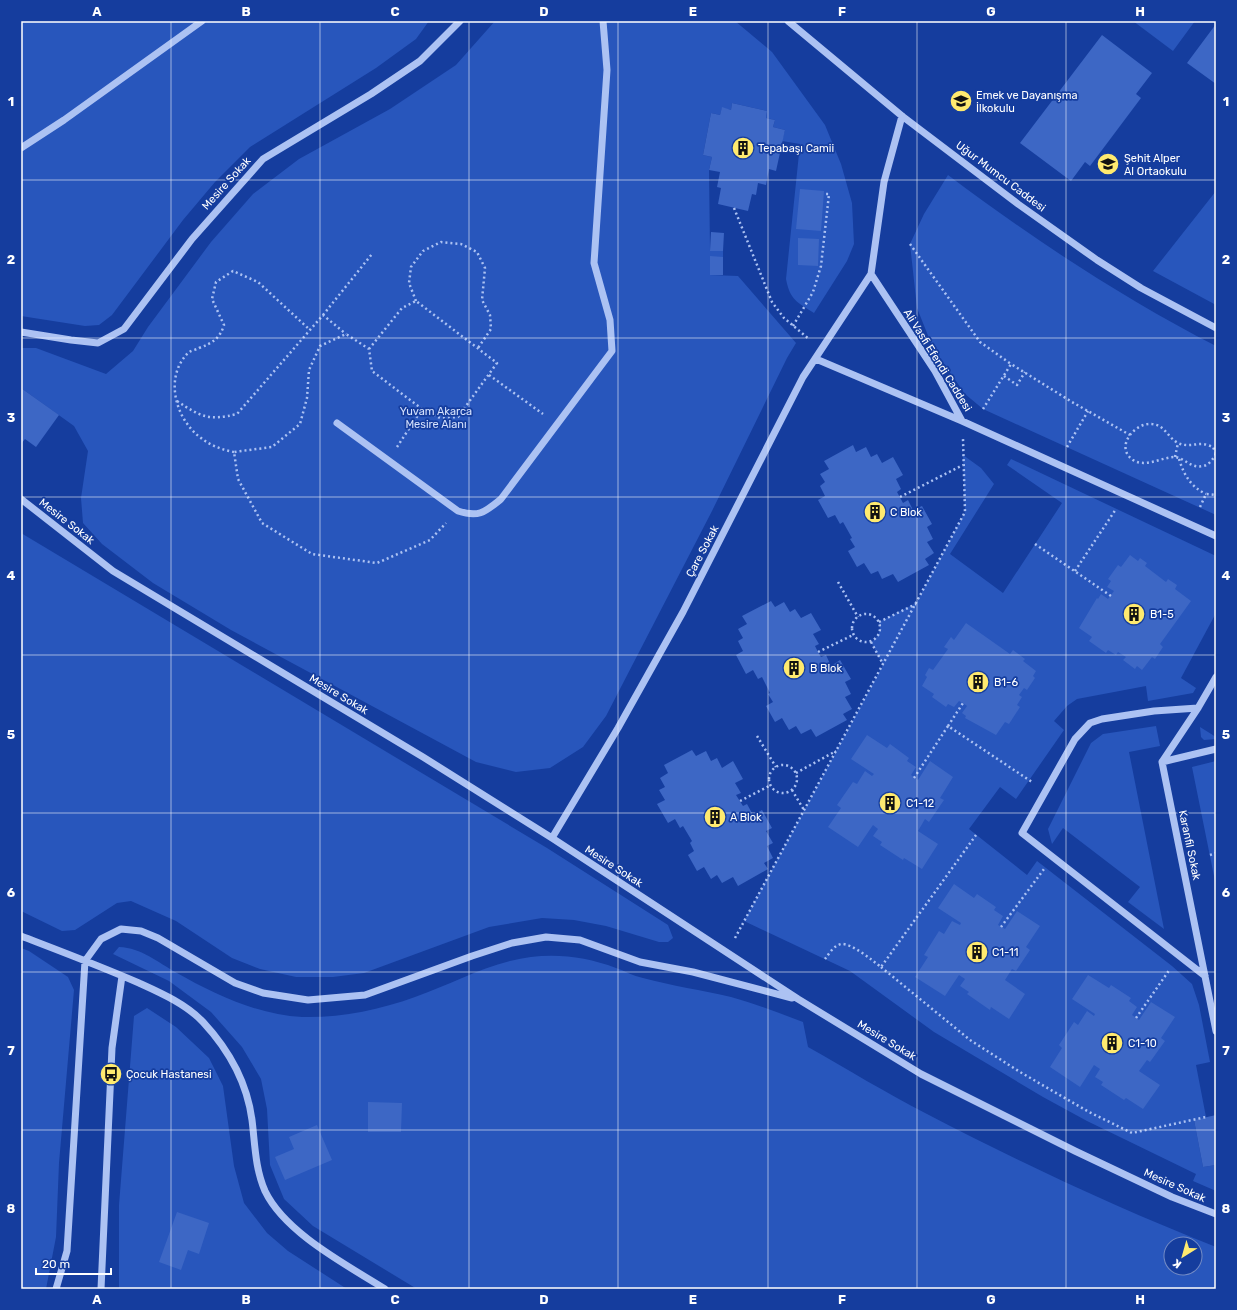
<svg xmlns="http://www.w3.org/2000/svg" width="1237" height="1310" viewBox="0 0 1237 1310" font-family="Rubik,sans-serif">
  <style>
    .green { fill: #2856bc; fill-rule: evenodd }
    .building { fill: #3d67c5 }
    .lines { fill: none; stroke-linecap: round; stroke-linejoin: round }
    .path { stroke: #acc2f3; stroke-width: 2.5; stroke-dasharray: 2 3; stroke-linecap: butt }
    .minor { stroke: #acc2f3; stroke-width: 7 }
    .grid { fill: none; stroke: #fff; stroke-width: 1; stroke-opacity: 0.55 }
    .labels { text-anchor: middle; stroke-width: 3.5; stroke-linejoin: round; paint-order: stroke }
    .poi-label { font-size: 11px; fill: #fff; stroke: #153d9e; text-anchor: start }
    .street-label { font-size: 11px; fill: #fff; stroke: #153d9e }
    .park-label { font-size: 11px; fill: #d5e1fd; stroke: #153d9e }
    .neatline { fill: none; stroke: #fff; stroke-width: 1.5 }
    .grid-label { font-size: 13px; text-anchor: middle; font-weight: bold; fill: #fff }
  </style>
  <rect width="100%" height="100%" fill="#153d9e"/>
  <path class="green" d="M21 21H429L416 39 376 68 250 147 215 182 183 220 112 315 99 325 85 326 21 316Z
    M495 21H735L772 52 825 125 841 164 852 203 854 244 847 261 814 313C797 302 790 300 786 279L800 144 782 141 785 130 773 127 775 120 766 118 767 111 732 103 731 110 722 108 720 115 711 113 703 155 712 157 709 170 710 250 723 251V257H710V275L738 276 796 343 787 358 712 511 606 716 583 747 550 768 516 772 476 762 231 630 153 583 102 544 83 523 81 498 88 451 74 426 21 388V348H36L106 374 133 351 148 327 211 242 253 194 299 159 390 109 456 65Z
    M1133 21H1195L1173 51Z
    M948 175C1033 239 1121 297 1216 346V515L983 409 965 394 933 348 917 308 910 244 924 214Z
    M1216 191V305L1153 271Z
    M963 455 981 468 994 484 950 554 1003 593 1062 503 1007 465 1011 459 1216 556V613L1181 678 1196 688 1193 693 1148 701 1146 686 1077 699 1067 706 1054 721 1064 730 1016 799 1000 787 969 829 1027 875 1037 861 1172 966 1192 984 1199 1005 1210 1062 1196 1065 1206 1117 1194 1120 1203 1167 1216 1165V1191L1193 1181 1196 1174 1087 1121 1043 1097 934 1032 850 971 744 921 883 665 871 642C879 637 881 631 879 622L916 603 965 512Z
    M21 533 547 848 668 925 673 938 668 942H659L606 926 574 920 542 918 489 927 364 973 333 977H296L260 969 232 958 176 921 131 901 117 903 75 930 62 931 21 911Z
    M1156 726 1160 746 1129 752 1164 929 1128 902 1140 887 1063 828 1052 844 1048 829 1091 743 1103 734Z
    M1200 727 1216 737V739L1204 740 1201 737Z
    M1216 761V886L1192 767Z
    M119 947C142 948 157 962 177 973 214 994 258 1015 302 1017 340 1018 379 1010 415 997 447 986 477 969 510 961 546 952 581 955 616 968 625 971 633 976 643 978 672 986 702 990 731 997 756 1004 779 1013 803 1022L808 1047C847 1069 886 1093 927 1114 1021 1163 1117 1208 1216 1247V1289H417L313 1226 284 1199 270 1165 267 1109 261 1079 242 1047 211 1012 169 981 113 954ZM1171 1244H1195V1268H1171Z
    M21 948 29 951 68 977 74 990 59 1163 56 1237 46 1289H21Z
    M147 1008 176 1027 209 1058 223 1086 234 1166 244 1203 267 1233 288 1251 347 1289H119V1205L134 1016Z"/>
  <path class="building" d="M1216 24V84L1187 63Z
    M1102 35 1152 73 1136 94 1141 98 1090 166 1085 162 1071 181 1020 143Z
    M732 103 767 111 766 118 775 120 773 127 785 130 776 171 769 169 766 185 758 183 756 195 752 194 748 211 718 204 721 188 717 187 720 172 709 170 712 157 703 155 711 113 720 115 722 107 731 110Z
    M800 189 824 191 821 231 796 229Z
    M711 232 724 233 723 251H710Z
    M798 238 819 239 818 266 798 265Z
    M710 256 723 257V275H710Z
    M21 388 59 415 36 447 25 439 21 444Z
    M853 445 856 452 866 447 871 457 877 454 882 463 893 457 903 475 896 479 901 489 897 492 903 503 908 500 913 510 922 506 932 524 927 527 933 539 927 542 934 553 925 559 929 565 898 582 893 574 882 579 878 571 871 574 864 563 857 567 848 551 855 547 850 539 852 538 843 522 840 524 835 515 828 518 818 500 825 496 820 486 825 482 820 474 829 469 824 461Z
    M1130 555 1138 561 1140 558 1147 563 1145 566 1166 582 1168 579 1177 585 1175 589 1191 601 1160 644 1163 647 1155 659 1152 657 1142 670 1137 666 1135 669 1123 660 1126 657 1118 652 1116 655 1108 650 1106 653 1089 641 1092 637 1079 628 1097 598 1098 599 1101 594 1108 599 1114 591 1107 587 1111 581 1108 579 1118 565 1121 567Z
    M771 601 775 607 784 602 790 612 795 609 801 618 811 613 821 630 813 634 819 644 815 646 818 652 821 657 826 655 831 666 840 660 851 679 845 682 851 694 845 697 852 709 843 714 847 720 816 737 811 729 801 734 796 726 789 730 782 718 775 722 766 706 773 702 768 694 770 693 762 677 758 679 753 670 746 674 736 655 743 651 738 641 743 638 738 629 747 624 742 616Z
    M966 623 1010 654 1013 650 1025 659 1023 661 1036 671 1033 676 1035 678 1027 690 1024 688 1019 695 1022 697 1017 705 1020 707 1009 724 1005 722 996 735 965 718 966 716 962 713 967 706 963 703 959 701 954 707 948 704 946 707 932 697 934 694 922 686 927 677 925 675 929 668 933 670 948 649 944 647 951 637 954 640Z
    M867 735 887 748 890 744 909 758 907 761 916 767 911 775 918 780 930 761 953 777 940 798 944 800 929 822 925 819 918 831 938 844 922 869 904 858 903 860 880 845 882 842 873 836 878 829 873 825 858 847 828 827 841 808 837 805 853 782 857 784 865 771 872 776 874 774 851 759Z
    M692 750 696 756 706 751 711 761 717 758 722 768 733 761 743 779 735 783 741 793 736 795 743 806 747 804 753 815 762 810 772 828 766 831 773 843 767 846 773 858 764 863 768 869 738 886 733 877 722 883 717 875 711 879 704 867 697 871 688 855 694 851 690 843 692 841 683 826 680 828 675 819 668 823 657 804 665 800 659 790 665 787 660 778 668 773 664 765Z
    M954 884 974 898 977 894 996 907 994 910 1003 916 998 925 1005 929 1017 911 1040 926 1026 947 1030 950 1016 971 1012 969 1005 980 1025 994 1009 1019 991 1007 990 1010 967 994 969 992 960 986 965 979 959 975 945 996 915 977 928 957 924 955 939 931 944 934 952 921 960 925 961 923 938 908Z
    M1088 975 1109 988 1111 985 1131 998 1129 1001 1137 1007 1132 1015 1139 1020 1151 1002 1175 1017 1161 1038 1165 1041 1150 1062 1147 1060 1139 1071 1160 1085 1143 1109 1126 1098 1124 1100 1101 1085 1103 1082 1095 1077 1100 1069 1094 1065 1080 1087 1050 1067 1062 1048 1059 1045 1074 1022 1078 1025 1087 1011 1094 1016 1095 1014 1072 999Z
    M368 1102 402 1103 401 1132H368Z
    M1216 1115V1165L1203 1167 1194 1120Z
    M317 1125 332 1160 285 1180 275 1157 294 1149 289 1137Z
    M177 1212 209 1223 199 1254 188 1250 181 1270 159 1262Z"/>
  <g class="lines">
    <path class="path" d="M734 208 772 302 784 318 809 339
      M910 244 980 342 1011 364
      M416 301 409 283 411 267 423 251 441 242 461 244 477 252 485 268 482 300 490 315 491 329 478 348
      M323 315 372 254
      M793 326 813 292 821 266 829 194H824
      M369 349 402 308 416 301 497 363 458 417 440 418 422 409
      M489 375 543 414
      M1004 376 1017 385 1025 372
      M177 401C201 417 209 421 237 414L323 315 346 334
      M983 409 1011 364 1072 402 1130 435
      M397 447 422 409 372 371 369 349 346 334 320 346 309 370 307 398 300 424 272 447 234 452 238 479 262 523 312 554 377 563 430 540 446 523
      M1067 447 1088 411
      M234 452C223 450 211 446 201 438 175 419 164 377 188 353 191 350 196 350 199 348 213 343 220 338 224 325L212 299 216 282 233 271 258 282 310 330
      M1216 454C1213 459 1209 465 1203 466 1191 469 1185 458 1175 457 1162 457 1145 468 1133 460 1114 447 1135 422 1152 424 1165 425 1168 438 1178 443 1186 447 1194 444 1202 444 1206 444 1210 446 1213 447L1216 454
      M1175 457 1178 443
      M1179 459C1184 475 1191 487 1206 494
      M900 497 963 465
      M1200 507 1206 494 1216 495
      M1035 544 1111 596
      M1075 571 1116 509
      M838 582 858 617
      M852 628a14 14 0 1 1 28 0a14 14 0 1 1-28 0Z
      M879 622 916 604
      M871 642 883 664
      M818 652 853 635
      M948 726 963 703
      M757 736 776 767
      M769 779a14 14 0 1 1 28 0a14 14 0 1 1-28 0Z
      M796 773 836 751
      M914 778 948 726 1032 782
      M792 790 804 810
      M740 801 771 785
      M1210 855 1216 853
      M1001 927 1044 869
      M735 938 965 512 963 439
      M825 959C829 954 833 946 841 944 852 943 873 961 881 967L976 835
      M881 967 970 1040 1020 1072 1089 1112 1132 1133 1206 1117
      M1136 1018 1170 969"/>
    <path class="minor" d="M788 21 902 116 1018 204 1097 260 1141 288 1216 328
      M902 116 884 182 871 274 935 371 962 421 1216 536
      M21 148 64 120 202 21
      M21 332 71 340 98 343 124 329 192 239 263 159 371 94 420 61 460 21
      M816 359 962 421
      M337 423 458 511C479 518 485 512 501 499L612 351 610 320 594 263 607 70 603 21
      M21 499 113 571 423 757 552 838 798 999 921 1074 1075 1151 1172 1197 1216 1214
      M1216 677 1198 708 1162 762 1216 1031
      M1198 708 1154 711 1102 719 1090 723 1075 739 1022 833 1205 976
      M1162 762 1216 749
      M552 838 618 728 683 612 803 377 871 274
      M21 936C60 951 100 966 139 983 161 993 186 1004 203 1022 229 1050 247 1082 252 1120 255 1144 255 1168 265 1191 285 1233 347 1265 385 1289
      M56 1289 67 1251 85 961 101 939 121 929 141 931 158 938 235 983 263 993 308 1000 365 995 472 956 512 943 546 937 580 940 640 962 693 972 792 998
      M101 1289 112 1048 122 976"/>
  </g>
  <path class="grid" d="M171 21V1289M320 21V1289M469 21V1289M618 21V1289M768 21V1289M917 21V1289M1066 21V1289M21 180H1216M21 338H1216M21 497H1216M21 655H1216M21 813H1216M21 972H1216M21 1130H1216"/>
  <defs>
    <g id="school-disc" transform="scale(1.15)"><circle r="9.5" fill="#ffea6f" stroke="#153d9e"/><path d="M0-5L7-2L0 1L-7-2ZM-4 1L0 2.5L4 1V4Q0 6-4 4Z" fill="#111"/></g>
    <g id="building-disc" transform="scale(1.15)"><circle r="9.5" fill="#ffea6f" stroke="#153d9e"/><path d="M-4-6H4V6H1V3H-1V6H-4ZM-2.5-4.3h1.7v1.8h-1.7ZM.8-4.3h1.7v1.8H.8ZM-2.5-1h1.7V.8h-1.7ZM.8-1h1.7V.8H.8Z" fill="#111"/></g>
    <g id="bus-disc" transform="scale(1.15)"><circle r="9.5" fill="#ffea6f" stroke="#153d9e"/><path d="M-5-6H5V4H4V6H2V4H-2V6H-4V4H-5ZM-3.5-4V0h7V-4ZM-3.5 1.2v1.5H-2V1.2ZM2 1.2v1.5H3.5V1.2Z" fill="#111"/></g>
  </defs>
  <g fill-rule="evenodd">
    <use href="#school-disc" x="961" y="101"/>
    <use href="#building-disc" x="743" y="148"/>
    <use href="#school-disc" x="1108" y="164"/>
    <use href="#building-disc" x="875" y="512"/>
    <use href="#building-disc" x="1134" y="614"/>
    <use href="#building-disc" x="794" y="668"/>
    <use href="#building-disc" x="978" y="682"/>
    <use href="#building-disc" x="890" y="803"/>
    <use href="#building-disc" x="715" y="817"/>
    <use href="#building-disc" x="977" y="952"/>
    <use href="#building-disc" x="1112" y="1043"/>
    <use href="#bus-disc" x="111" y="1074"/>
  </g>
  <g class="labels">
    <g class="poi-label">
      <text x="976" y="99">Emek ve Dayanışma<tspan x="976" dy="13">İlkokulu</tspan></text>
      <text x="758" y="152">Tepabaşı Camii</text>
      <text x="1124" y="162">Şehit Alper<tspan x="1124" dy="13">Al Ortaokulu</tspan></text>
      <text x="890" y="516">C Blok</text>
      <text x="1150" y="618">B1-5</text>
      <text x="810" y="672">B Blok</text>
      <text x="994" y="686">B1-6</text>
      <text x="906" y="807">C1-12</text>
      <text x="730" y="821">A Blok</text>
      <text x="992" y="956">C1-11</text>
      <text x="1128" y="1047">C1-10</text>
      <text x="126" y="1078">Çocuk Hastanesi</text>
    </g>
    <g class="street-label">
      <text transform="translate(1001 176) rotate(37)" y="4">Uğur Mumcu Caddesi</text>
      <text transform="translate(226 183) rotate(-48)" y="4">Mesire Sokak</text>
      <text transform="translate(938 360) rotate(58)" y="4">Ali Vasfi Efendi Caddesi</text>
      <text transform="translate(67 521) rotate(38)" y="4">Mesire Sokak</text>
      <text transform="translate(702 551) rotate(-62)" y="4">Çare Sokak</text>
      <text transform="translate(339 694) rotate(31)" y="4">Mesire Sokak</text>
      <text transform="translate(1190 845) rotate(78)" y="4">Karanfil Sokak</text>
      <text transform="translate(614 866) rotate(33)" y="4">Mesire Sokak</text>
      <text transform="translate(887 1040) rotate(31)" y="4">Mesire Sokak</text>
      <text transform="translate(1175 1185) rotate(24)" y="4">Mesire Sokak</text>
    </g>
    <g class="park-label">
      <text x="436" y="415">Yuvam Akarca<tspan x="436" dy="13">Mesire Alanı</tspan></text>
    </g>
  </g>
  <rect width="1237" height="1310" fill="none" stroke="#153d9e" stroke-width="44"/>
  <g transform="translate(1183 1256) rotate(217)"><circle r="19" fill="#153d9e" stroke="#738bc5"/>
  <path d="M0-3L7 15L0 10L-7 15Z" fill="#ffea6f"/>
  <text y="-6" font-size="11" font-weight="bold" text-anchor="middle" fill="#ffffff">K</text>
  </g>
  <path d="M36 1268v6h75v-6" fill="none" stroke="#ffffff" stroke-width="2"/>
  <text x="42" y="1268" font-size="12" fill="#ffffff" stroke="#153d9e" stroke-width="3" paint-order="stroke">20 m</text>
  <rect x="22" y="22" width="1193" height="1266" class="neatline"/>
  <g class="grid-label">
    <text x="97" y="16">A</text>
    <text x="246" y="16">B</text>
    <text x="395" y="16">C</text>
    <text x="544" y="16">D</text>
    <text x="693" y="16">E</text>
    <text x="842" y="16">F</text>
    <text x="991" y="16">G</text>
    <text x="1140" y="16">H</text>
    <text x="11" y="106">1</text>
    <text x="1226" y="106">1</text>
    <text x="11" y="264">2</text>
    <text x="1226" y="264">2</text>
    <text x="11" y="422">3</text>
    <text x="1226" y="422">3</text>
    <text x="11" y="580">4</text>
    <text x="1226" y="580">4</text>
    <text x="11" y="739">5</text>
    <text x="1226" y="739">5</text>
    <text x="11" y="897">6</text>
    <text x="1226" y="897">6</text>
    <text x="11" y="1055">7</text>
    <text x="1226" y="1055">7</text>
    <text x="11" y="1213">8</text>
    <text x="1226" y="1213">8</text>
    <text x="97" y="1304">A</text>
    <text x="246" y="1304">B</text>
    <text x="395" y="1304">C</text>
    <text x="544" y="1304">D</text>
    <text x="693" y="1304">E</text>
    <text x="842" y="1304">F</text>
    <text x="991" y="1304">G</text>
    <text x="1140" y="1304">H</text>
  </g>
</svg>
